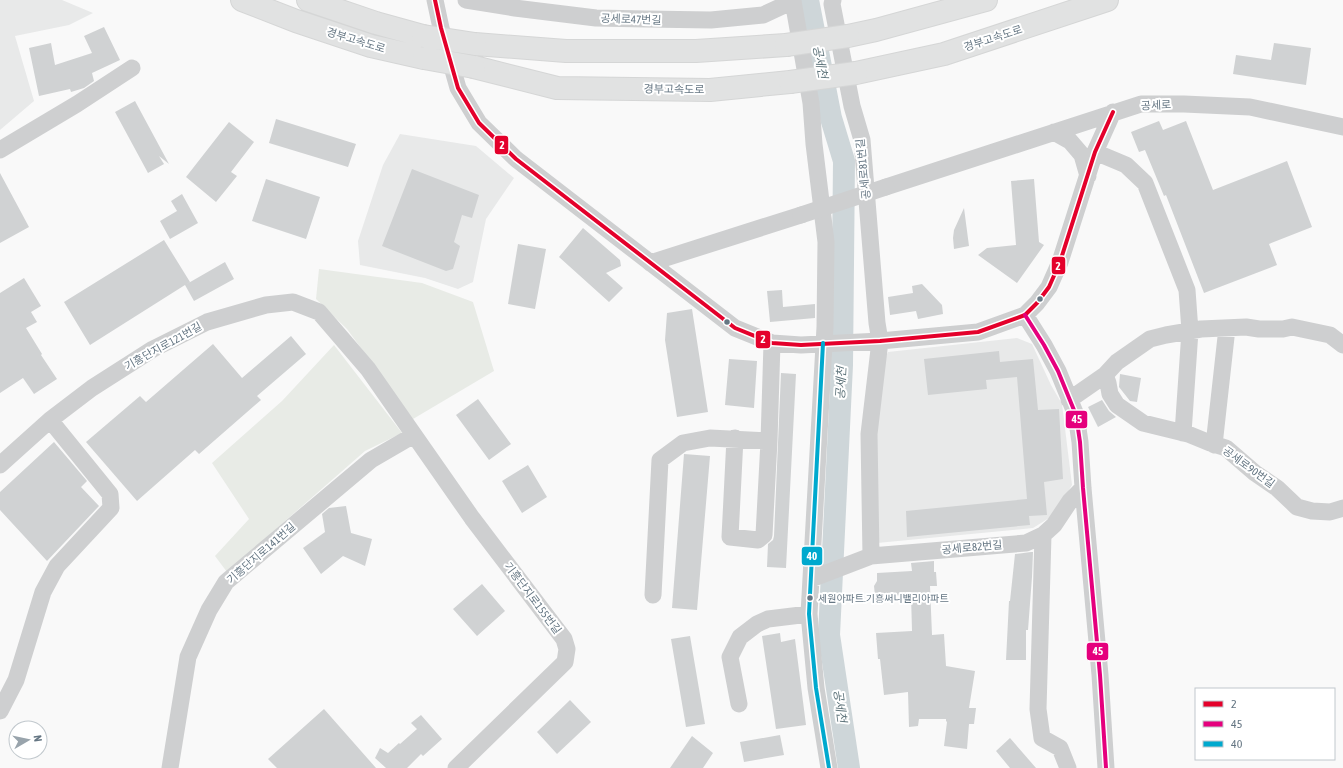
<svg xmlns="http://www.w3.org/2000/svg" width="1343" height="768" viewBox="0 0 1343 768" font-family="'Asap Condensed','Noto Sans KR',sans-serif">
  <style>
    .built { fill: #e8e9e9 }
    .green { fill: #e8ebe6 }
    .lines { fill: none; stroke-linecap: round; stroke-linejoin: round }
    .river { stroke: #ced6d9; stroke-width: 22 }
    .building { fill: #d0d2d3 }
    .highway-casing { stroke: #d5d6d6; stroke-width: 24 }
    .minor { stroke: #cecfd0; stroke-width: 17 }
    .highway { stroke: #e1e2e2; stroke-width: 22 }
    .highway-bridge-casing { stroke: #d5d6d6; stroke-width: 24; stroke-linecap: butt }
    .minor-bridge { stroke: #cecfd0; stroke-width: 17 }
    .highway-bridge { stroke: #e1e2e2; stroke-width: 22 }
    .bus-1-casing { stroke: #fff; stroke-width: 7 }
    .bus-2-casing { stroke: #fff; stroke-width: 7 }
    .bus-3-casing { stroke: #fff; stroke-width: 7 }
    .bus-1 { stroke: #e4002b; stroke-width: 4 }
    .bus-2 { stroke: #e5007d; stroke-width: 4 }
    .bus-3 { stroke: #00a9ce; stroke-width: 4 }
    .bus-dot { fill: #657683; stroke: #fff; stroke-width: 1.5 }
    .labels { text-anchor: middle; stroke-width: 4; stroke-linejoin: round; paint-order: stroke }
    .bus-label { font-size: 10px; fill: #657683; stroke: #fff; text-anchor: start }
    .street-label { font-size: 11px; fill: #657683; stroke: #fff }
    .water-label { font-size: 12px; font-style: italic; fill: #60757c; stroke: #fff }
    .line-badge { stroke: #fff; stroke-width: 1.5 }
    .badge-label { font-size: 11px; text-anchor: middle; font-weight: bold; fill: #fff }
  </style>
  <rect width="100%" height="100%" fill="#f9f9f9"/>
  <path class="built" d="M0 0H62L93 13 69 25 15 36 34 101 0 130Z
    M400 134 476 146 514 178 486 219 473 282 458 289 425 278 360 265 358 241 383 165Z
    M1017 338 1032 344 1051 385 1062 404 1072 485 1054 515 1033 528 877 543 875 459 881 367 888 352Z"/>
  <path class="green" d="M319 269 422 283 473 302 494 371 413 419 347 329 316 299Z
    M334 345 402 433 365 451 227 572 215 556 249 519 212 463 282 401Z"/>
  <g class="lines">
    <path class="river" d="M808 0 831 118 844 161 842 365 829 635 849 768"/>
  </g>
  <path class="building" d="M104 27 120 60 92 73 94 81 84 88 71 92 70 89 39 96 29 48 51 43 55 65 92 53 84 36Z
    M1274 43 1311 48 1306 85 1233 74 1236 55 1271 60Z
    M135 101 169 164 159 156 164 164 148 173 115 112Z
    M276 119 356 144 348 167 269 143Z
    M1159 121 1163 130 1186 121 1213 190 1287 161 1312 227 1269 244 1277 265 1204 293 1166 195 1164 196 1145 150 1139 152 1131 132Z
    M229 122 254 142 231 172 237 176 216 202 186 177Z
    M412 169 479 195 472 218 462 215 454 242 460 246 453 269 446 271 382 246Z
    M0 173 29 227 0 243Z
    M266 179 320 197 306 239 252 221Z
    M1034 179 1039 242 1044 245 1017 283 978 255 987 248 1016 245 1011 181Z
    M182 194 198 223 170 239 160 221 177 211 171 201Z
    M964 208 969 246 954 249 953 238 954 230Z
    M583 228 620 260 621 266 606 273 623 288 609 302 559 257Z
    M164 240 190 282 185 285 225 262 234 279 194 301 185 285 90 345 64 302Z
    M518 244 546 249 535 309 508 304Z
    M24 278 41 306 31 312 37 322 26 328 42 354 41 355 57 379 34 394 23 378 0 393V293Z
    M922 284 942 305 943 314 918 319 916 311 890 315 888 297 913 293 912 286Z
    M782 290 783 307 815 304V318L770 322 767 291Z
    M692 309 708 412 677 417 665 340 667 313Z
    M291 336 306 354 257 396 261 400 199 454 195 450 137 501 86 442 140 396 146 402 213 344 242 378Z
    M999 351 1000 362 1033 359 1038 410 1059 409 1063 479 1044 482 1047 515 1029 516 1030 525 907 537 906 511 1027 499 1017 377 986 380 987 389 928 395 924 359Z
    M729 359 757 361 754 408 725 405Z
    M781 373 796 374 786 568 767 567 768 544 773 540 774 536Z
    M1120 374 1141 378 1137 402 1130 401 1119 387Z
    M478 399 511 444 489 460 456 415Z
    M1102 400 1109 411 1116 417 1098 427 1088 407Z
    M54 442 87 481 81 487 99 506 47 561 0 510V492Z
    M684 454 710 456 697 610 672 608Z
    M528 465 547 497 522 513 502 481Z
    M346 506 351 533 372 539 365 566 343 556 321 574 303 548 325 532 322 514 329 508Z
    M1031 552H1033L1032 577 1028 630H1026V660H1006L1009 601H1010L1015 554Z
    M934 561V572H936L937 586H930L932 635 944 634 946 666 975 671 969 708H976L974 724H969L967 749 944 746 947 722 946 721V719H919L918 726 909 727 908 692 884 695 880 659H878L876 633 912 631 911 595 875 596 874 586 877 581V573L912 571 911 563Z
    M482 584 505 611 477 636 453 609Z
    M780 633 781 642 795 639 806 725 776 729 762 636Z
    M690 636 705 724 686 727 671 639Z
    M570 700 591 722 557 754 537 732Z
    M324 709 376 768H277L268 759Z
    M421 715 442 739 423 756 421 754 407 768H386L375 758 380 748 388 753 399 743 400 744 417 729 411 723Z
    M780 735 784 755 744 762 740 742Z
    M692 736 713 753 703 768H670Z
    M1010 738 1036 768H1010L996 751Z"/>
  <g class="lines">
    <g class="highway-casing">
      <path id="highway" d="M242 0 296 21 371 46 424 58
        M308 0 376 23 423 36
        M848 36 876 30 986 0
        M475 44 566 51H696L786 45
        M474 67 557 88 710 90 790 82
        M856 73 944 54 1107 0"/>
    </g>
    <path class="minor" d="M435 0 441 28 458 88 479 123 516 159 735 328 772 343 801 345 880 341 978 332 1025 315 1037 303 1049 287 1060 262 1095 152 1113 112
      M466 0 515 8 596 18 646 19 711 20 763 15 793 1V0
      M833 0 832 4 852 106 862 140 877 323 880 341 869 434 871 556 1026 543 1043 535 1038 709 1042 738 1060 748 1068 768
      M793 1 811 103 814 144 826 242 825 327 809 614 816 688 829 768
      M1054 132 1070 141 1082 155 1088 176
      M0 150 77 104 132 68
      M1095 152 1126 165 1145 183 1187 290 1190 331 1183 433
      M886 187 1141 104H1184L1250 107 1343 127
      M650 263 801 215
      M1025 315 1044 345 1058 371 1076 415 1080 442 1083 488 1100 675 1106 768
      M1105 375 1108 383 1110 394 1117 405 1143 423 1188 434 1210 443 1226 448 1255 473 1277 488 1297 507 1312 511 1330 512 1343 508
      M1069 400 1105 375 1117 362 1150 339 1166 335 1201 329 1246 327 1259 329H1283L1292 327 1330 335 1343 345
      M735 438 730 537 758 540 764 535 769 441 772 343
      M1214 445 1227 328
      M0 465 50 420 92 388 153 349 207 322 266 305 293 302 319 312 368 369 472 518 564 639 567 649 565 662 456 768
      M1043 535 1054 525 1070 501 1083 488
      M811 579 871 556
      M653 595 660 460 683 443 710 438 769 441
      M739 704 730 657 740 637 757 624 768 619 809 614
      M0 711 16 680 43 592 57 566 111 508 110 494 50 420
      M170 768 188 657 209 610 226 582 371 460 414 435"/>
    <use href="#highway" class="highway"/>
    <g class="highway-bridge-casing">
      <path id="highway-bridge" d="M423 36 475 44
        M786 45 848 36
        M424 58 474 67
        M790 82 856 73"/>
    </g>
    <path class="minor-bridge" d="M801 215 886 187"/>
    <use href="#highway-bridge" class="highway-bridge"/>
    <g class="bus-1-casing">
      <path id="bus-1" d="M435 0 441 28 458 88 479 123 516 159 735 328 772 343 801 345 880 341 978 332 1025 315 1037 303 1049 287 1060 262 1095 152 1113 112"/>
    </g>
    <g class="bus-2-casing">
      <path id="bus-2" d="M1025 315 1044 345 1058 371 1076 415 1080 442 1083 488 1100 675 1106 768"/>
    </g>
    <g class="bus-3-casing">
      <path id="bus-3" d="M823 343 809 614 816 688 829 768"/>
    </g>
    <use href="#bus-1" class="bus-1"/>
    <use href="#bus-2" class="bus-2"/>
    <use href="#bus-3" class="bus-3"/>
  </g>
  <g class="bus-dot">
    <circle cx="1040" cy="299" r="3.5"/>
    <circle cx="727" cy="322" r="3.5"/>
    <circle cx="810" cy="598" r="3.5"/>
  </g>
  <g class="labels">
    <g class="bus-label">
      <text x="818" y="602">세원아파트.기흥써니밸리아파트</text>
    </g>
    <g class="street-label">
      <text transform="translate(631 19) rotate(2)" y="4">공세로47번길</text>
      <text transform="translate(993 38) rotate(-18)" y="4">경부고속도로</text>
      <text transform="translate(356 40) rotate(17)" y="4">경부고속도로</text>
      <text transform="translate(674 89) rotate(1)" y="4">경부고속도로</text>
      <text transform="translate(1156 105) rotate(-3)" y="4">공세로</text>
      <text transform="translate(863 169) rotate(-96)" y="4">공세로81번길</text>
      <text transform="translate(163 346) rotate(-29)" y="4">기흥단지로121번길</text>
      <text transform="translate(1249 467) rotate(36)" y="4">공세로90번길</text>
      <text transform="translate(972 547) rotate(-5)" y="4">공세로82번길</text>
      <text transform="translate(261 553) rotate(-41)" y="4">기흥단지로141번길</text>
      <text transform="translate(533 598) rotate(53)" y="4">기흥단지로155번길</text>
    </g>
    <g class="water-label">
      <text transform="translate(820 62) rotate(79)" y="4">공세천</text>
      <text transform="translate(841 383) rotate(-87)" y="4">공세천</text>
      <text transform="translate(840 706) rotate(82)" y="4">공세천</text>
    </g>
  </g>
  <g class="line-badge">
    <rect x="494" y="135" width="15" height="20" rx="4" fill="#e4002b"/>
    <rect x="1051" y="256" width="15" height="19" rx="4" fill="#e4002b"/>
    <rect x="755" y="330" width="16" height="19" rx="4" fill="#e4002b"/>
    <rect x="1065" y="410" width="23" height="19" rx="4" fill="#e5007d"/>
    <rect x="801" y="546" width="22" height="20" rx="4" fill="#00a9ce"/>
    <rect x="1086" y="642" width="23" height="19" rx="4" fill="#e5007d"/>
  </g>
  <g class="badge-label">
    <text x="502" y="149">2</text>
    <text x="1058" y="270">2</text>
    <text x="763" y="343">2</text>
    <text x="1077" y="423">45</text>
    <text x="812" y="560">40</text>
    <text x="1098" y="655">45</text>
  </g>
  <rect x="1195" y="688" width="140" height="72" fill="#ffffff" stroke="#c1c8cd"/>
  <rect x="1203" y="701" width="20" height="6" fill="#e4002b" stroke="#c1c8cd"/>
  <text x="1231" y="708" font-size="12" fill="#657683">2</text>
  <rect x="1203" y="721" width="20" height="6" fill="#e5007d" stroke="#c1c8cd"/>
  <text x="1231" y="728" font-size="12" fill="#657683">45</text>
  <rect x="1203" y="741" width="20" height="6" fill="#00a9ce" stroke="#c1c8cd"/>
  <text x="1231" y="748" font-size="12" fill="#657683">40</text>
  <g transform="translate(28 740) rotate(81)"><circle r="19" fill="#ffffff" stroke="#c1c8cd"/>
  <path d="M0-3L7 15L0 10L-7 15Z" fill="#99a4ac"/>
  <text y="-6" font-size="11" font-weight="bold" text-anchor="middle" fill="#657683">N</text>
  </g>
</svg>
